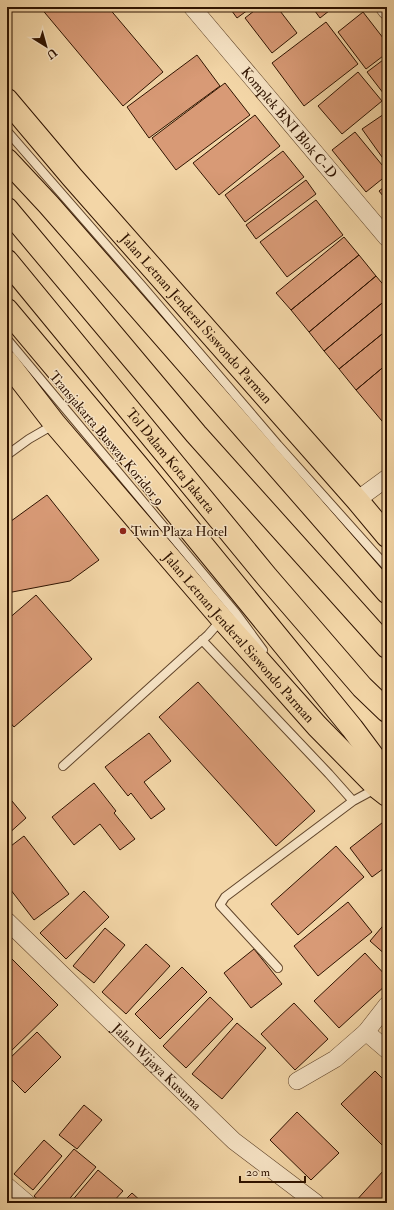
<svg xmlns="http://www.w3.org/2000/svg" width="394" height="1210" viewBox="0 0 394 1210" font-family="'IM FELL Double Pica',serif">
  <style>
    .building { fill: #d89a76; stroke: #2f1300 }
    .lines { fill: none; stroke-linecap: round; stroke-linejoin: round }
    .lane-casing { stroke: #60442a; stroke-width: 10 }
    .street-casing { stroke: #60442a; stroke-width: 18 }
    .highway-casing { stroke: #2f1300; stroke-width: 24 }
    .lane { stroke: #f7e4c6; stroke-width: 8 }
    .street { stroke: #f7e4c6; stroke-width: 17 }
    .highway { stroke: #f3d6a7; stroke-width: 22 }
    .poi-dot { fill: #8f2418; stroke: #f7e4c6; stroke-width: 1.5 }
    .labels { text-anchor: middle; stroke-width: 3; stroke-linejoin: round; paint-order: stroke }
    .street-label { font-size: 14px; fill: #2f1300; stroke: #f7e4c6 }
    .poi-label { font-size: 14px; fill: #2f1300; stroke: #f7e4c6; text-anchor: start }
  </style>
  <rect width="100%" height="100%" fill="#f3d6a7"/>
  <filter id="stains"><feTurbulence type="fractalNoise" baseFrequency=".005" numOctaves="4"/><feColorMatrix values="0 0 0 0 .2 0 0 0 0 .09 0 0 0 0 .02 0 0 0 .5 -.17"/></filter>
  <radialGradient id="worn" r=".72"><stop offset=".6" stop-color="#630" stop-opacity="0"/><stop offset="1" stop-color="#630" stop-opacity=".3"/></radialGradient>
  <path class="building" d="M40 7H108L163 72 123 106Z
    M229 7H252L237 18Z
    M259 7H277L297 33 272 53 245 18Z
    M312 7H334L320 18Z
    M363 12 387 43V53L366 69 338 32Z
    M326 22 358 64 304 106 272 63Z
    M197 55 220 86 149 138 127 107Z
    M387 57V98L367 72Z
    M358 72 382 101 342 134 318 106Z
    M225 83 250 115 176 170 152 138Z
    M387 112V164L362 129Z
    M255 115 280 146 219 195 193 163Z
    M355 132 387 171V175L366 192 332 150Z
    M283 151 304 177 245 222 225 195Z
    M306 180 316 194 256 239 246 225Z
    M387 185V201L379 191Z
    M316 200 343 235 287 277 260 242Z
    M344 237 359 255 291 310 276 293Z
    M359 255 376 276 309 332 291 310Z
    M376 276 387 289V299L324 351 309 332Z
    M387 299V330L339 369 324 351Z
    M387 330V364L356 390 339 369Z
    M387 364V427L356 390Z
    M47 495 99 560 70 581 7 593V524Z
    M36 595 92 659 14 727 7 719V620Z
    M198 682 315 811 276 846 159 717Z
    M149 733 171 761 144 782 165 809 151 819 131 793 128 796 105 767Z
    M94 783 116 811 114 813 135 839 120 850 100 824 74 845 52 817Z
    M7 795 26 818 7 835Z
    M387 819V866L372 877 350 848Z
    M24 836 69 894 34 920 7 885V849Z
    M336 846 364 877 298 935 271 904Z
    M84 891 109 917 66 959 40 933Z
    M348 902 372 932 318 976 294 946Z
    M387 921V956L370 941Z
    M105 928 125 945 94 983 73 966Z
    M146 944 170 966 126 1014 102 992Z
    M254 949 282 984 251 1008 224 973Z
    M365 953 387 977V984L339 1028 314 1001Z
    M7 954 58 1005 7 1055Z
    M182 967 207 992 160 1039 135 1014Z
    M210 997 233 1019 186 1068 163 1046Z
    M294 1003 328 1039 295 1070 261 1034Z
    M237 1023 266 1048 222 1099 192 1074Z
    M37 1032 61 1057 25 1093 7 1075V1061Z
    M375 1071 387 1083V1148L386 1149 341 1104Z
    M84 1105 102 1120 77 1149 59 1135Z
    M297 1112 339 1153 311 1180 270 1140Z
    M44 1140 62 1156 33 1190 14 1174Z
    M74 1149 96 1167 66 1203H42L34 1196Z
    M98 1170 123 1191 112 1203H70Z
    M384 1170 387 1172V1203H354Z
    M132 1193 143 1203H122Z"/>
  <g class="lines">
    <g class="lane-casing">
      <path id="lane" d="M7 131 143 287 278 445 387 567
        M7 339 236 613 263 650
        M7 455 29 439 55 424
        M202 640 329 774 353 801 225 897 220 905 278 968
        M63 766 208 635 222 619
        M353 801 377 788"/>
    </g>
    <g class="street-casing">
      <g id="street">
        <path id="s1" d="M192 7 387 238"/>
        <path d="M384 7 387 11"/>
        <path d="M357 500 387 478"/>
        <path id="s2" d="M7 921 234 1141 316 1203"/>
        <path d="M366 1032 387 1050"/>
        <path d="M297 1081 335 1059 366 1032 387 1005"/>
        <path d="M7 1186 27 1203"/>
      </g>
    </g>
    <g class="highway-casing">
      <g id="highway">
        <path id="s3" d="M7 100 72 177 357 500 387 536"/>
        <path d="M7 160 49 205 387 592"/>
        <path d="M7 209 196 434 387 647"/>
        <path id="s4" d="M7 261 267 577 362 687 387 711"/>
        <path d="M7 310 138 466 352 728 387 775"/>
        <path id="s5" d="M7 362 55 424 222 619 317 726 378 788 387 795"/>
      </g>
    </g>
    <use href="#lane" class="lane"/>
    <use href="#street" class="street"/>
    <use href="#highway" class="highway"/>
  </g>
  <circle class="poi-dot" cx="123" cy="531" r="4"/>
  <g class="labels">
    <g class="street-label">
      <text dy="5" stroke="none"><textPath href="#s1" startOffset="151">Komplek BNI Blok C-D</textPath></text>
      <text dy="5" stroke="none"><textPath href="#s3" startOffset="289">Jalan Letnan Jenderal Siswondo Parman</textPath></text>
      <text transform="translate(107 438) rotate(50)" y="5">Transjakarta Busway Koridor 9</text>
      <text dy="5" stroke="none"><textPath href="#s4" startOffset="258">Tol Dalam Kota Jakarta</textPath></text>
      <text dy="5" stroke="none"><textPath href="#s5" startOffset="360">Jalan Letnan Jenderal Siswondo Parman</textPath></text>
      <text dy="5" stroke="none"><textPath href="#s2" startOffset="209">Jalan Wijaya Kusuma</textPath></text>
    </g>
    <g class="poi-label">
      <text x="131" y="536">Twin Plaza Hotel</text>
    </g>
  </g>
  <rect width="394" height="1210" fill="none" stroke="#f3d6a7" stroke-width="24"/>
  <rect x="8" y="8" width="378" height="1194" fill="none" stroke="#2f1300" stroke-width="2"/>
  <rect x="12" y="12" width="370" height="1186" fill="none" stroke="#2f1300"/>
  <g transform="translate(46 46) rotate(143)" stroke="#f7e4c6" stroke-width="3" paint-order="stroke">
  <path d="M0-3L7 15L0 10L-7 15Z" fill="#2f1300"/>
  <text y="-6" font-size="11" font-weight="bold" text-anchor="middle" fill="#2f1300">U</text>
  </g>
  <path d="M240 1176v6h65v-6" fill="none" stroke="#2f1300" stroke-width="2"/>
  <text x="246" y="1176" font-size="12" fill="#2f1300" stroke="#f7e4c6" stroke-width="3" paint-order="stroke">20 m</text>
  <rect width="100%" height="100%" filter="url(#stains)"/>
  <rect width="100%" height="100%" fill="url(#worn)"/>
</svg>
